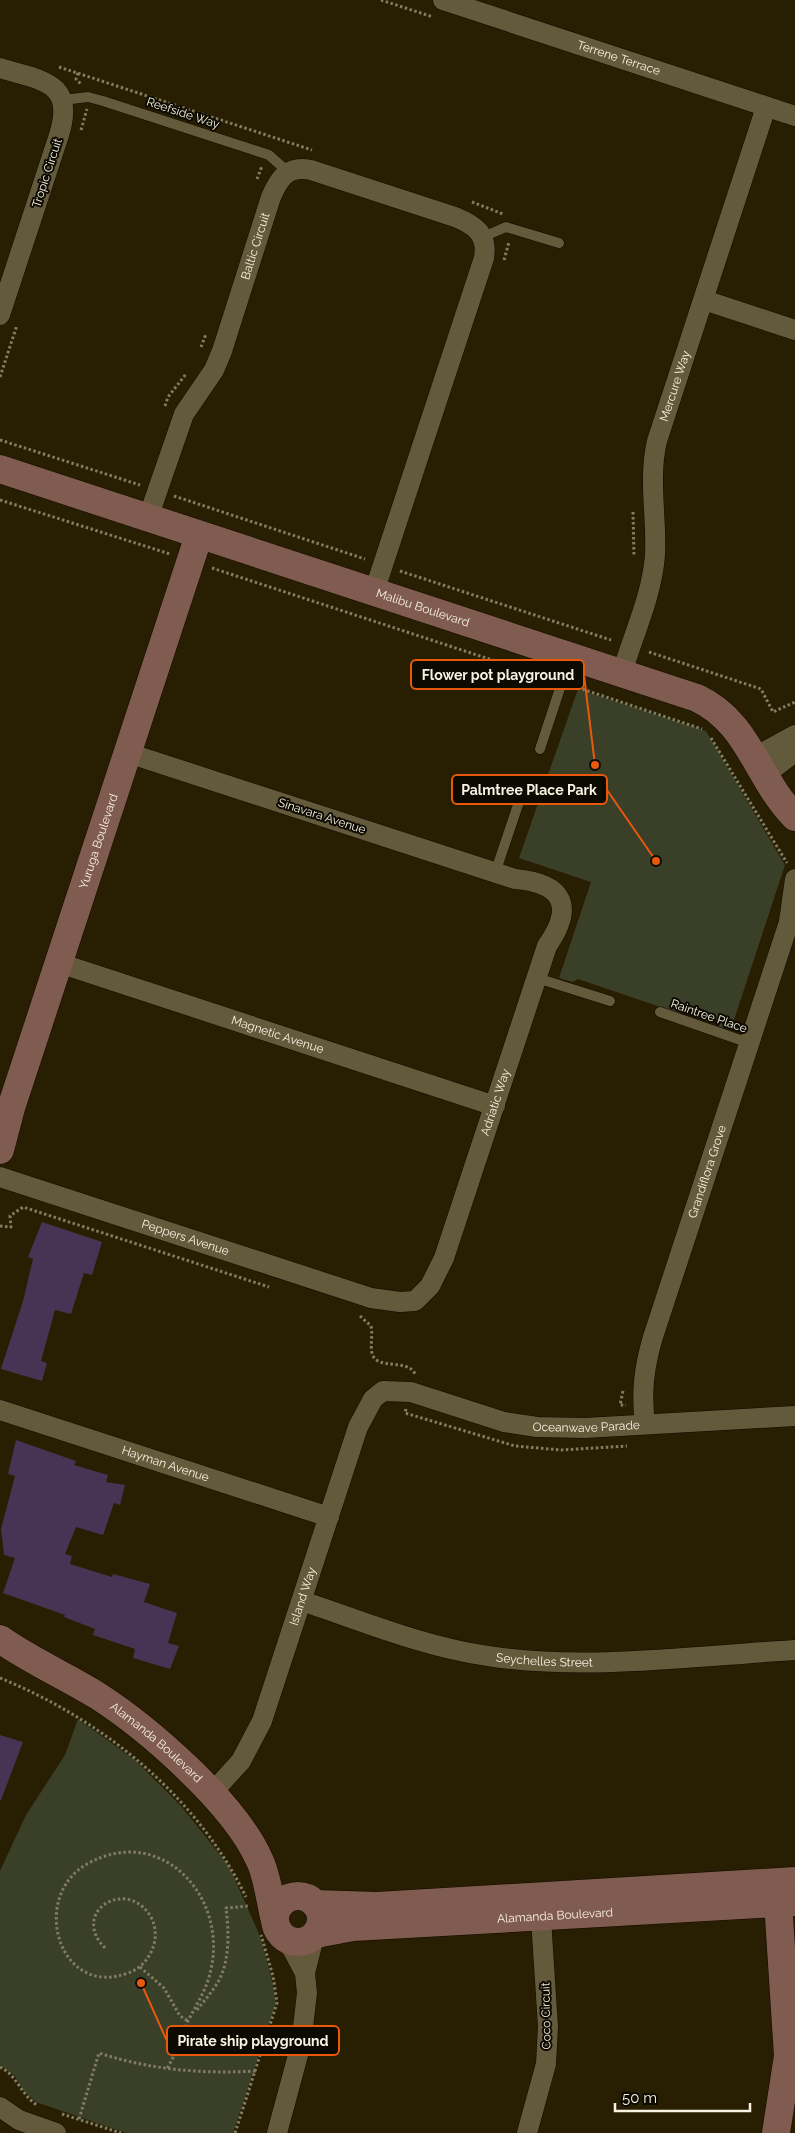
<svg xmlns="http://www.w3.org/2000/svg" width="795" height="2133" viewBox="0 0 795 2133" font-family="Raleway,sans-serif">
  <style>
    .green { fill: #3a3f28 }
    .building { fill: #453454 }
    .lines { fill: none; stroke-linecap: round; stroke-linejoin: round }
    .lane-casing { stroke: #110900; stroke-width: 11 }
    .street-casing { stroke: #110900; stroke-width: 21 }
    .secondary-casing { stroke: #110900; stroke-width: 29 }
    .path { stroke: #837c64; stroke-width: 3; stroke-dasharray: 2.5 2.5; stroke-linecap: butt }
    .lane { stroke: #635a3c; stroke-width: 10 }
    .street { stroke: #635a3c; stroke-width: 20 }
    .secondary { stroke: #805b4f; stroke-width: 28 }
    .labels { text-anchor: middle; stroke-width: 4; stroke-linejoin: round; paint-order: stroke }
    .street-label { font-size: 12px; fill: #f7f2e1; stroke: #0d0a02 }
    .leader { fill: none; stroke: #e8590c; stroke-width: 2 }
    .callout-dot { fill: #e8590c; stroke: #0d0a02; stroke-width: 2 }
    .callout { fill: #0d0a02; stroke: #e8590c; stroke-width: 2 }
    .callout-label { font-size: 14px; text-anchor: middle; font-weight: bold; fill: #f7f2e1 }
  </style>
  <rect width="100%" height="100%" fill="#281f02"/>
  <path class="green" d="M578 689 706 731 785 865 731 1029 720 1027 715 1019 687 1010 678 1013 578 979 573 982 559 978 591 882 519 858Z
    M78 1719 135 1760 181 1806 229 1866 260 1936 271 1976 276 2003 233 2133H126L36 2102 23 2090 15 2076 0 2065V1871L26 1815 65 1755Z"/>
  <path class="building" d="M42 1222 102 1242 92 1275 84 1273 71 1314 55 1310 41 1361 47 1363 42 1381 1 1369 23 1301 33 1259 28 1257Z
    M16 1440 76 1461 74 1465 108 1475 106 1482 125 1485 120 1505 114 1503 103 1535 76 1527 65 1554 72 1556 70 1564 112 1577 113 1574 150 1584 144 1602 177 1613 168 1643 179 1646 170 1669 133 1658 135 1649 93 1635 95 1629 64 1617 65 1615 3 1593 15 1558 4 1555 1 1529 15 1476 8 1474Z
    M0 1735 23 1742 1 1800H0Z"/>
  <g class="lines">
    <g class="lane-casing">
      <path id="lane" d="M63 100 88 97 103 101 269 155 288 172
        M483 237 506 227 559 243
        M540 749 570 658
        M495 873 521 796
        M537 978 610 1001
        M660 1012 749 1043"/>
    </g>
    <g class="street-casing">
      <g id="street">
        <path id="s1" d="M443 0 795 116"/>
        <path d="M0 68C41 81 76 81 59 135L0 315"/>
        <path d="M704 300 795 330"/>
        <path id="s2" d="M148 518 184 414 214 370 222 351 271 197C279 178 288 165 311 170L455 217C475 225 488 234 484 258L374 592"/>
        <path id="s3" d="M622 673C633 635 652 596 655 555 657 517 648 479 657 441L766 107"/>
        <path d="M755 757 795 735"/>
        <path d="M766 774 795 752"/>
        <path d="M789 922 795 879"/>
        <path id="s4" d="M59 963 495 1106"/>
        <path id="s5" d="M0 1177 371 1298 400 1302 415 1301 430 1286 444 1258 547 946C575 906 563 883 515 879L128 753"/>
        <path id="s6" d="M0 1410 329 1517"/>
        <path id="s7" d="M645 1424C641 1393 644 1367 653 1337L789 922 795 909"/>
        <path id="s8" d="M302 1601C362 1621 424 1647 488 1656 585 1671 696 1656 795 1650"/>
        <path id="s9" d="M211 1794 241 1761 262 1721 358 1427 373 1399 383 1391 411 1392 504 1422 537 1427 585 1428 795 1416"/>
        <path d="M288 1941 305 1973"/>
        <path d="M0 2107 19 2120 56 2133"/>
        <path d="M277 2133 301 2044 307 1993 305 1973 314 1937"/>
        <path d="M527 2133 546 2064 548 2027 540 1903"/>
      </g>
    </g>
    <g class="secondary-casing">
      <g id="secondary">
        <path id="s10" d="M0 469 697 698C749 722 757 779 795 817"/>
        <path id="s11" d="M0 1150 11 1108 199 535"/>
        <path id="s12" d="M0 1639C31 1661 66 1676 98 1696 149 1729 234 1803 259 1859 267 1874 270 1900 274 1917"/>
        <circle cx="298" cy="1919" r="23"/>
        <path d="M315 1904 377 1906 795 1881"/>
        <path id="s13" d="M316 1934 353 1927 795 1902"/>
        <path d="M776 2133 788 2056 777 1886"/>
      </g>
    </g>
    <path class="path" d="M381 0 433 17
      M59 67 312 150
      M78 73 76 79 82 85
      M81 130 87 109
      M257 179 262 166
      M472 202 503 214
      M504 260 509 242
      M201 347 206 334
      M0 377 17 325
      M165 406 168 397 186 374
      M0 440 140 485
      M174 496 365 559
      M0 500 170 554
      M633 512 634 556
      M212 568 550 679
      M400 571 611 640
      M649 652 761 689 773 712 795 702
      M573 686 702 729
      M711 738 787 863
      M0 1226 11 1227 10 1216 23 1207 269 1287
      M360 1316 371 1326C373 1335 370 1345 372 1353 376 1371 408 1358 415 1374
      M623 1391 620 1405H626
      M406 1409 405 1413 515 1446 561 1450 627 1446
      M0 1678C103 1720 197 1796 246 1897
      M105 1948C70 1913 124 1878 149 1914 154 1921 156 1930 155 1939 153 1954 143 1968 128 1973 59 1999 29 1897 87 1864 162 1822 230 1899 210 1973 206 1991 196 2005 188 2021 184 2029 183 2038 179 2046 175 2054 171 2061 167 2069
      M140 1967 164 1988 180 2016 188 2021
      M197 2010C204 2001 212 1992 218 1982 230 1961 229 1931 226 1908L249 1906
      M0 2067C17 2075 21 2095 37 2105
      M62 2114 121 2133
      M79 2119 99 2053C151 2070 202 2074 256 2071
      M235 2133 277 2003 273 1976 261 1935"/>
    <use href="#lane" class="lane"/>
    <use href="#street" class="street"/>
    <use href="#secondary" class="secondary"/>
  </g>
  <g class="labels">
    <g class="street-label">
      <text dy="4" stroke="none"><textPath href="#s1" startOffset="185">Terrene Terrace</textPath></text>
      <text transform="translate(183 113) rotate(18)" y="4">Reefside Way</text>
      <text transform="translate(47 173) rotate(-72)" y="4">Tropic Circuit</text>
      <text dy="4" stroke="none"><textPath href="#s2" startOffset="294">Baltic Circuit</textPath></text>
      <text dy="4" stroke="none"><textPath href="#s3" startOffset="295">Mercure Way</textPath></text>
      <text dy="4" stroke="none"><textPath href="#s10" startOffset="445">Malibu Boulevard</textPath></text>
      <text transform="translate(322 816) rotate(18)" y="4">Sinavara Avenue</text>
      <text dy="4" stroke="none"><textPath href="#s11" startOffset="324">Yuruga Boulevard</textPath></text>
      <text transform="translate(709 1016) rotate(19)" y="4">Raintree Place</text>
      <text dy="4" stroke="none"><textPath href="#s4" startOffset="230">Magnetic Avenue</textPath></text>
      <text dy="4" stroke="none"><textPath href="#s5" startOffset="651">Adriatic Way</textPath></text>
      <text dy="4" stroke="none"><textPath href="#s7" startOffset="262">Grandiflora Grove</textPath></text>
      <text dy="4" stroke="none"><textPath href="#s5" startOffset="195">Peppers Avenue</textPath></text>
      <text dy="4" stroke="none"><textPath href="#s9" startOffset="652">Oceanwave Parade</textPath></text>
      <text dy="4" stroke="none"><textPath href="#s6" startOffset="174">Hayman Avenue</textPath></text>
      <text dy="4" stroke="none"><textPath href="#s9" startOffset="221">Island Way</textPath></text>
      <text dy="4" stroke="none"><textPath href="#s8" startOffset="251">Seychelles Street</textPath></text>
      <text dy="4" stroke="none"><textPath href="#s12" startOffset="188">Alamanda Boulevard</textPath></text>
      <text dy="4" stroke="none"><textPath href="#s13" startOffset="240">Alamanda Boulevard</textPath></text>
      <text transform="translate(546 2016) rotate(-91)" y="4">Coco Circuit</text>
    </g>
  </g>
  <path class="leader" d="M595 765L584 675M656 861L607 790M141 1983L167 2041"/>
  <g class="callout-dot">
    <circle cx="595" cy="765" r="5"/>
    <circle cx="656" cy="861" r="5"/>
    <circle cx="141" cy="1983" r="5"/>
  </g>
  <g class="callout">
    <rect x="411" y="660" width="173" height="29" rx="5"/>
    <rect x="452" y="775" width="155" height="29" rx="5"/>
    <rect x="167" y="2026" width="172" height="29" rx="5"/>
  </g>
  <g class="callout-label">
    <text x="498" y="680">Flower pot playground</text>
    <text x="529" y="795">Palmtree Place Park</text>
    <text x="253" y="2046">Pirate ship playground</text>
  </g>
  <path d="M615 2103v8h135v-8" fill="none" stroke="#f7f2e1" stroke-width="2.5"/>
  <text x="622" y="2103" font-size="15" fill="#f7f2e1" stroke="#0d0a02" stroke-width="4" paint-order="stroke">50 m</text>
</svg>
